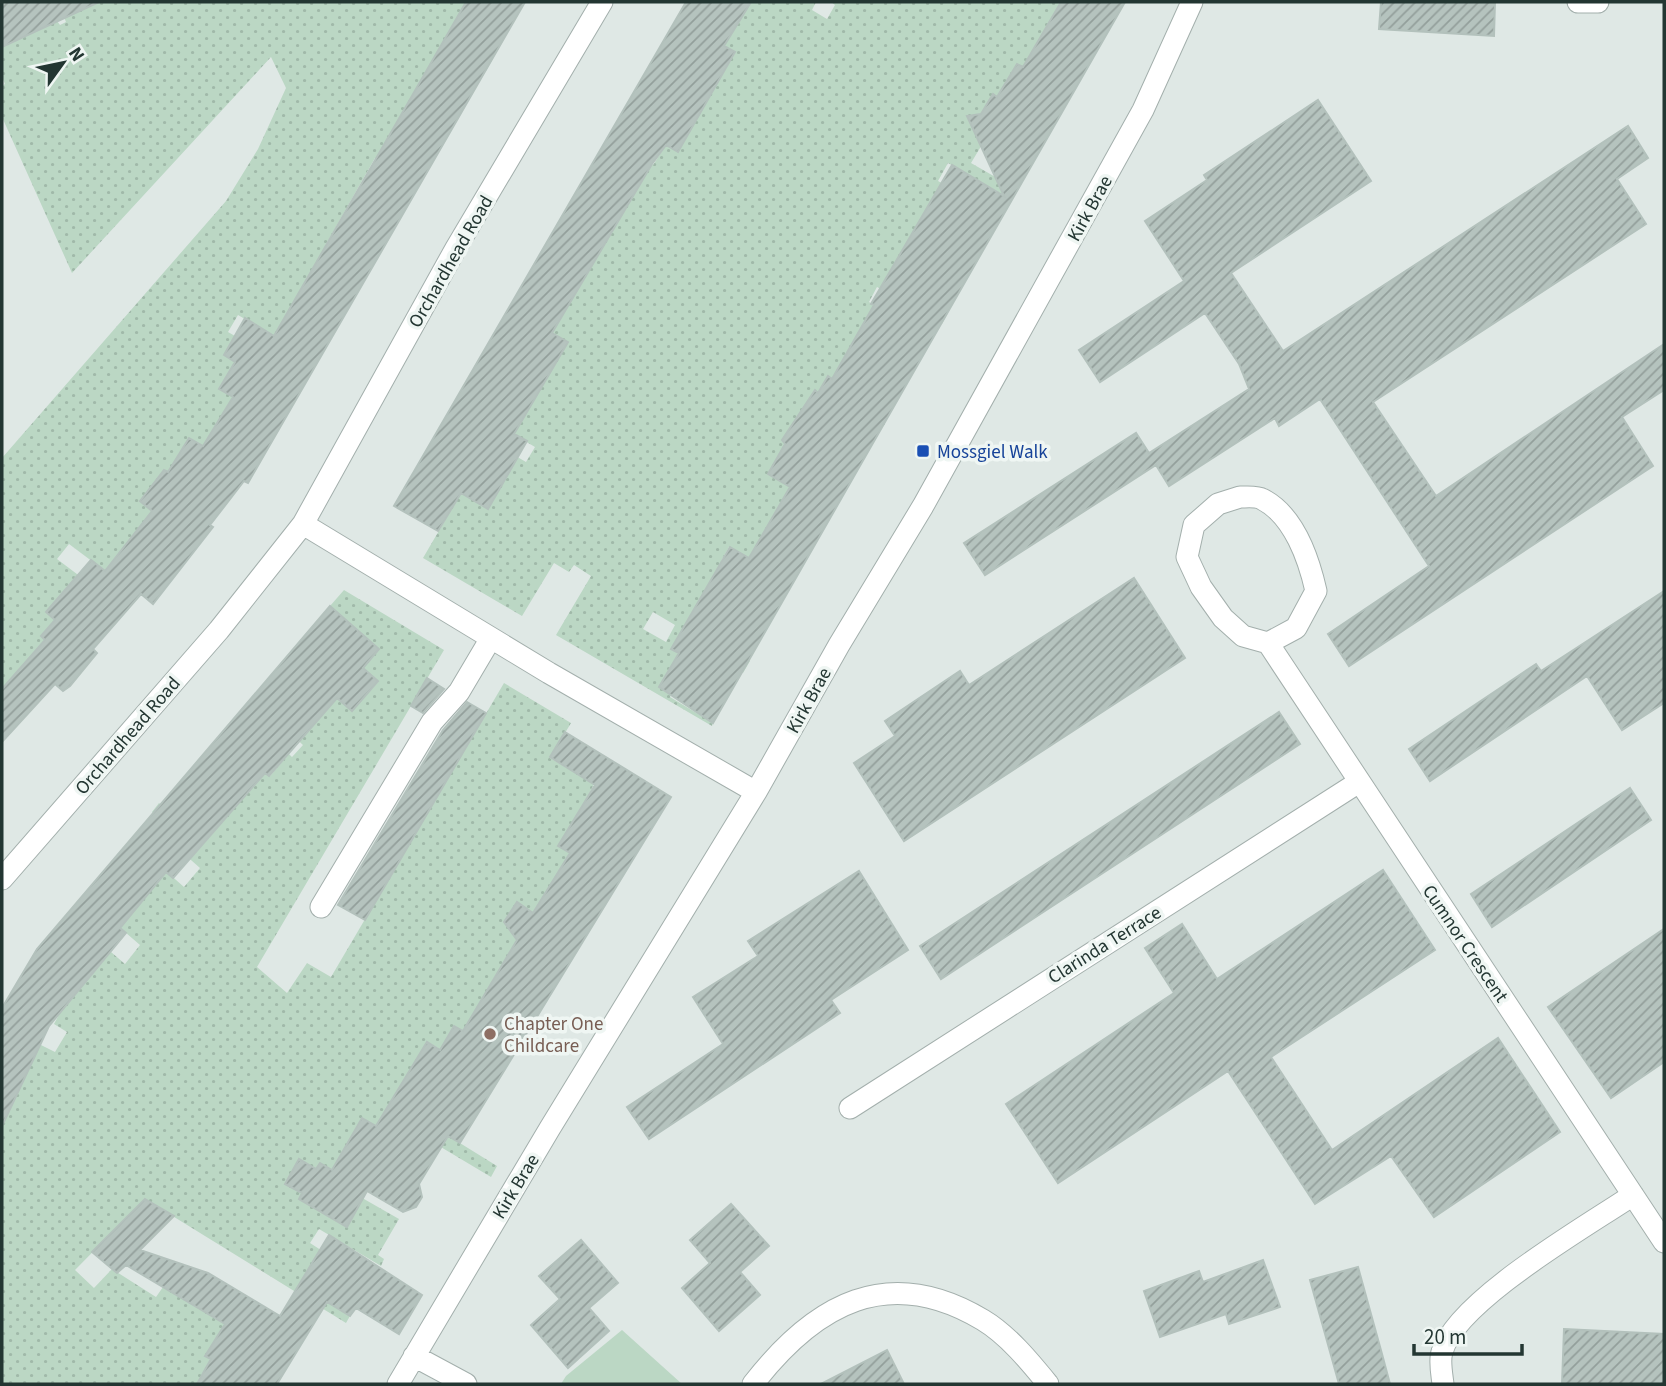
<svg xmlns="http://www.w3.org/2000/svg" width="1666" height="1386" viewBox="0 0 1666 1386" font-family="'Source Sans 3',sans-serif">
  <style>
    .grass { fill: #bbd7c4 }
    .garden { fill: url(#garden-dots); fill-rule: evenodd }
    .building { fill: url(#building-hatch); stroke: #b3c1bc; stroke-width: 2 }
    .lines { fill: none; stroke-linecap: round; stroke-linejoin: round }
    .minor-casing { stroke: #a3afac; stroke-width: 23 }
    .minor { stroke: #fff; stroke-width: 21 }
    .transit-dot { fill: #1a4fb4; stroke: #eff6f3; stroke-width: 2.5 }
    .education-dot { fill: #8d6e63; stroke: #eff6f3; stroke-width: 2.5 }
    .labels { text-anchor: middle; stroke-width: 7; stroke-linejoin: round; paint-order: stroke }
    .street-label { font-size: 19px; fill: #233632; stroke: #eff6f3 }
    .transit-label { font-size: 19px; fill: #164399; stroke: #eff6f3; text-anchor: start }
    .education-label { font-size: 19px; fill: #785e54; stroke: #eff6f3; text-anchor: start }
  </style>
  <defs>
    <pattern id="garden-dots" width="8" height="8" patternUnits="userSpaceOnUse" patternTransform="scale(1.75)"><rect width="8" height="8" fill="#bbd7c4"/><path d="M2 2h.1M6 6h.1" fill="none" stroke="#a0b9a9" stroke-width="1.8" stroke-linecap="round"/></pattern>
    <pattern id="building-hatch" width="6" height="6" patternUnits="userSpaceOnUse" patternTransform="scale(1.75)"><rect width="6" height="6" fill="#b5c3be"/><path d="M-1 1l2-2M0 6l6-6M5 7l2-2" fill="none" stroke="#939f9b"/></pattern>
  </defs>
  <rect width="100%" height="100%" fill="#dfe8e5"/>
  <path class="grass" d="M622 1330 682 1384H561L566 1376Z"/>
  <path class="garden" d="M73 2H466L452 28 496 53 486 71 443 46 388 140 431 166 421 183 375 158 325 246 368 271 313 270 274 336 238 315 228 332 235 336 224 355 252 372 230 370 219 388 239 401 221 416 203 446 189 438 178 455 218 480 152 511 105 571 69 544 57 559 126 611 115 624 79 593 46 612 55 620 45 640 25 717 2 695V458L226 201 258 149 286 88 271 57 72 273 2 117V86L5 84 2 77V47L57 21 60 25 66 22 60 8Z
    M689 2H703L715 8 719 2H730L745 11 751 2H816L812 10 827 19 835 5 831 2 1061 3 1006 103 993 95 985 108 986 138 971 163 1018 190 1012 200 948 163 938 181 955 190 936 223 983 250 977 262 916 227 887 279 948 313 942 324 877 287 869 302 889 314 866 320 856 337 847 387 828 376 822 388 885 424 881 429 820 394 799 429 789 430 782 440 787 449 841 497 776 460 768 474 790 487 749 558 729 547 721 561 783 598 694 628 750 661 743 673 680 635 672 649 691 661 670 697 713 723 712 726 556 635 591 576 574 565 569 572 554 563 522 616 423 558 461 493 488 509 502 448 526 462 535 447 513 434 524 382 539 391 553 368 538 358 563 218 606 242 643 179 608 138 653 165 666 145 678 152 644 76 651 62 710 96 735 53 723 45ZM653 612 675 625 666 642 643 629Z
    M344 590 444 650 257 967 287 993 307 963 331 977 504 683 571 723 550 758 584 778 600 753 607 758 586 800 598 808 584 832 571 824 558 846 571 854 559 872 607 902 599 913H534L517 903 522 932 492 981 540 1010 485 995 463 1031 454 1026 448 1035 496 1083 428 1042 392 1101 497 1166 491 1177 419 1134 387 1132 362 1118 332 1170 320 1163 316 1169 299 1160 285 1183 302 1193 299 1199 339 1223 357 1195 399 1219 378 1255 384 1259 381 1266 319 1229 310 1243 327 1254 319 1268 312 1264 304 1276 307 1290 350 1316 346 1323 145 1199 75 1270 94 1288 112 1269 156 1297 163 1287 197 1307 228 1320 206 1356 211 1359 201 1377 213 1384H2V1126L25 1076 2 1064 8 1050 2 1046V1038L34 1057 41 1045 55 1052 67 1032 54 1024 64 1005 51 975 29 962 37 948 82 986 111 952 125 964 140 945 118 926 167 872 184 887 200 868 183 853 190 844 152 812 159 803 204 842 228 740 270 776 289 754 292 757 303 745 288 731 309 673 352 711 378 682 363 668 379 649 330 606Z"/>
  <path class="building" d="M2 2H99L2 47Z
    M466 2H525L248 483 244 481 210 525 213 527 153 604 141 594 93 649 97 653 70 686 63 691 55 684 2 742V689L45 640 41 636 55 620 46 612 91 560 105 571 152 511 140 501 164 470 168 472 189 438 203 446 233 397 219 389 235 362 224 355 245 318 274 336Z
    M686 2H751L724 46 735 52 678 152 666 145 652 164 552 333 568 342 514 434 527 441 488 509 461 493 438 531 394 506Z
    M1061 2H1125L713 723 659 687 679 653 671 649 730 547 749 558 790 487 768 474 785 444 782 440 815 390 818 393 828 376 832 379 874 305 871 304 952 165 1004 196 967 116 981 114 993 94 997 97 1017 64 1023 67Z
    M1381 2H1495L1494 36 1379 29Z
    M1318 100 1371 181 1231 273 1283 351 1628 126 1648 158 1617 179 1646 224 1373 402 1436 496 1664 344V390L1622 417 1653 466 1349 666 1328 634 1429 566 1320 399 1279 426 1275 418 1169 486 1156 465 985 575 964 543 1136 433 1149 453 1249 389 1239 364 1205 313 1100 382 1079 350 1184 281 1145 221 1207 180 1204 175Z
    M1134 578 1185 658 904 841 854 763 895 736 885 721 960 671 969 685Z
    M1664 591V703L1622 730 1587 676 1430 781 1409 749 1536 664 1541 671Z
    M330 606 379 649 363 668 378 681 352 711 337 698 269 776 265 773 173 878 166 872 120 928 126 933 49 1026 2 1126V1008L37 949Z
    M427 678 444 689 423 713 411 706Z
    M467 702 486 713 365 920 338 905 443 730Z
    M1279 712 1300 744 941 979 920 946Z
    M565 732 671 797 460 1143 448 1136 419 1184 422 1197 416 1207 403 1212 367 1191 347 1227 299 1199 302 1193 285 1184 299 1159 316 1169 320 1163 332 1170 362 1118 376 1126 427 1042 440 1050 454 1026 463 1031 517 940 504 922 517 902 533 913 570 853 558 846 595 785 550 757Z
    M1630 788 1651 820 1492 927 1471 894Z
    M1383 870 1435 950 1271 1057 1332 1150 1498 1038 1560 1132 1434 1217 1391 1156 1315 1204 1228 1071 1058 1183 1006 1104 1174 993 1145 948 1182 924 1217 979Z
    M859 871 908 950 831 1000 840 1013 649 1139 627 1107 723 1044 693 997 758 956 748 941Z
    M1664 929V1062L1611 1098 1548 1007Z
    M145 1199 174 1216 140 1250 208 1273 280 1316 329 1235 422 1295 399 1334 356 1308 350 1316 327 1302 277 1384H197L211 1359 205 1356 225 1324 126 1265 117 1273 92 1252Z
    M731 1204 769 1246 740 1272 760 1295 719 1331 682 1288 710 1263 690 1240Z
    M581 1240 618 1283 589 1308 609 1331 568 1368 531 1325 560 1299 539 1276Z
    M1263 1260 1280 1307 1229 1324 1226 1314 1160 1337 1144 1291 1199 1271 1203 1282Z
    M1358 1267 1382 1354 1390 1384H1339L1310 1280Z
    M1564 1329 1664 1334V1384H1562Z
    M887 1350 904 1384H821Z"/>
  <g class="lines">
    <g class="minor-casing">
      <path id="minor" d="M1578 2H1598
        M1240 497C1247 497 1257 496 1262 499 1294 515 1309 560 1316 591L1296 628 1268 643 1243 636 1223 618 1201 587 1187 557 1194 525 1218 504Z
        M303 524 549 673 756 792
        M1268 643 1664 1242
        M2 879 219 630 303 524 456 248 602 2
        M321 907 432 722 459 692 491 638
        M850 1108 1359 782
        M414 1356 466 1384
        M398 1384 550 1128 756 792 839 645 923 506 1143 110 1192 2
        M753 1384C815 1304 888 1263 983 1320 1008 1335 1030 1362 1048 1384
        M1443 1384C1442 1375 1439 1361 1442 1352 1456 1301 1587 1226 1633 1195"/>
    </g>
    <use href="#minor" class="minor"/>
  </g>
  <rect class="transit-dot" x="916" y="444" width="14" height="14" rx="3.5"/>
  <circle class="education-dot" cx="490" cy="1034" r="7"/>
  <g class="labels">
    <g class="street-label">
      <text transform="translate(1089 208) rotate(-61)" y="7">Kirk Brae</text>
      <text transform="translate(450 261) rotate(-60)" y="7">Orchardhead Road</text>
      <text transform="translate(808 700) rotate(-61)" y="7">Kirk Brae</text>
      <text transform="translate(127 735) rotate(-49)" y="7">Orchardhead Road</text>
      <text transform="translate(1466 943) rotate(56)" y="7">Cumnor Crescent</text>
      <text transform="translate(1104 944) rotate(-32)" y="7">Clarinda Terrace</text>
      <text transform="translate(515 1186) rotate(-59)" y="7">Kirk Brae</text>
    </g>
    <g class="transit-label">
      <text x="937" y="458">Mossgiel Walk</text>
    </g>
    <g class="education-label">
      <text x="504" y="1030">Chapter One<tspan x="504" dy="22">Childcare</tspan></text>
    </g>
  </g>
  <rect width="1666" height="1386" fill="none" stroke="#233632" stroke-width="7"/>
  <g transform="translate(63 63) rotate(57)" stroke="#eff6f3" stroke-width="5" paint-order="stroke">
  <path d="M0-5L12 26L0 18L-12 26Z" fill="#233632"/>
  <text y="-10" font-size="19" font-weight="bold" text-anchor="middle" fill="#233632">N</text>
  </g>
  <path d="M1414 1344v10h108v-10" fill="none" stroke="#233632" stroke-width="3.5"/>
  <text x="1424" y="1344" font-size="21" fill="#233632" stroke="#eff6f3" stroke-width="5" paint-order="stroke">20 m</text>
</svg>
